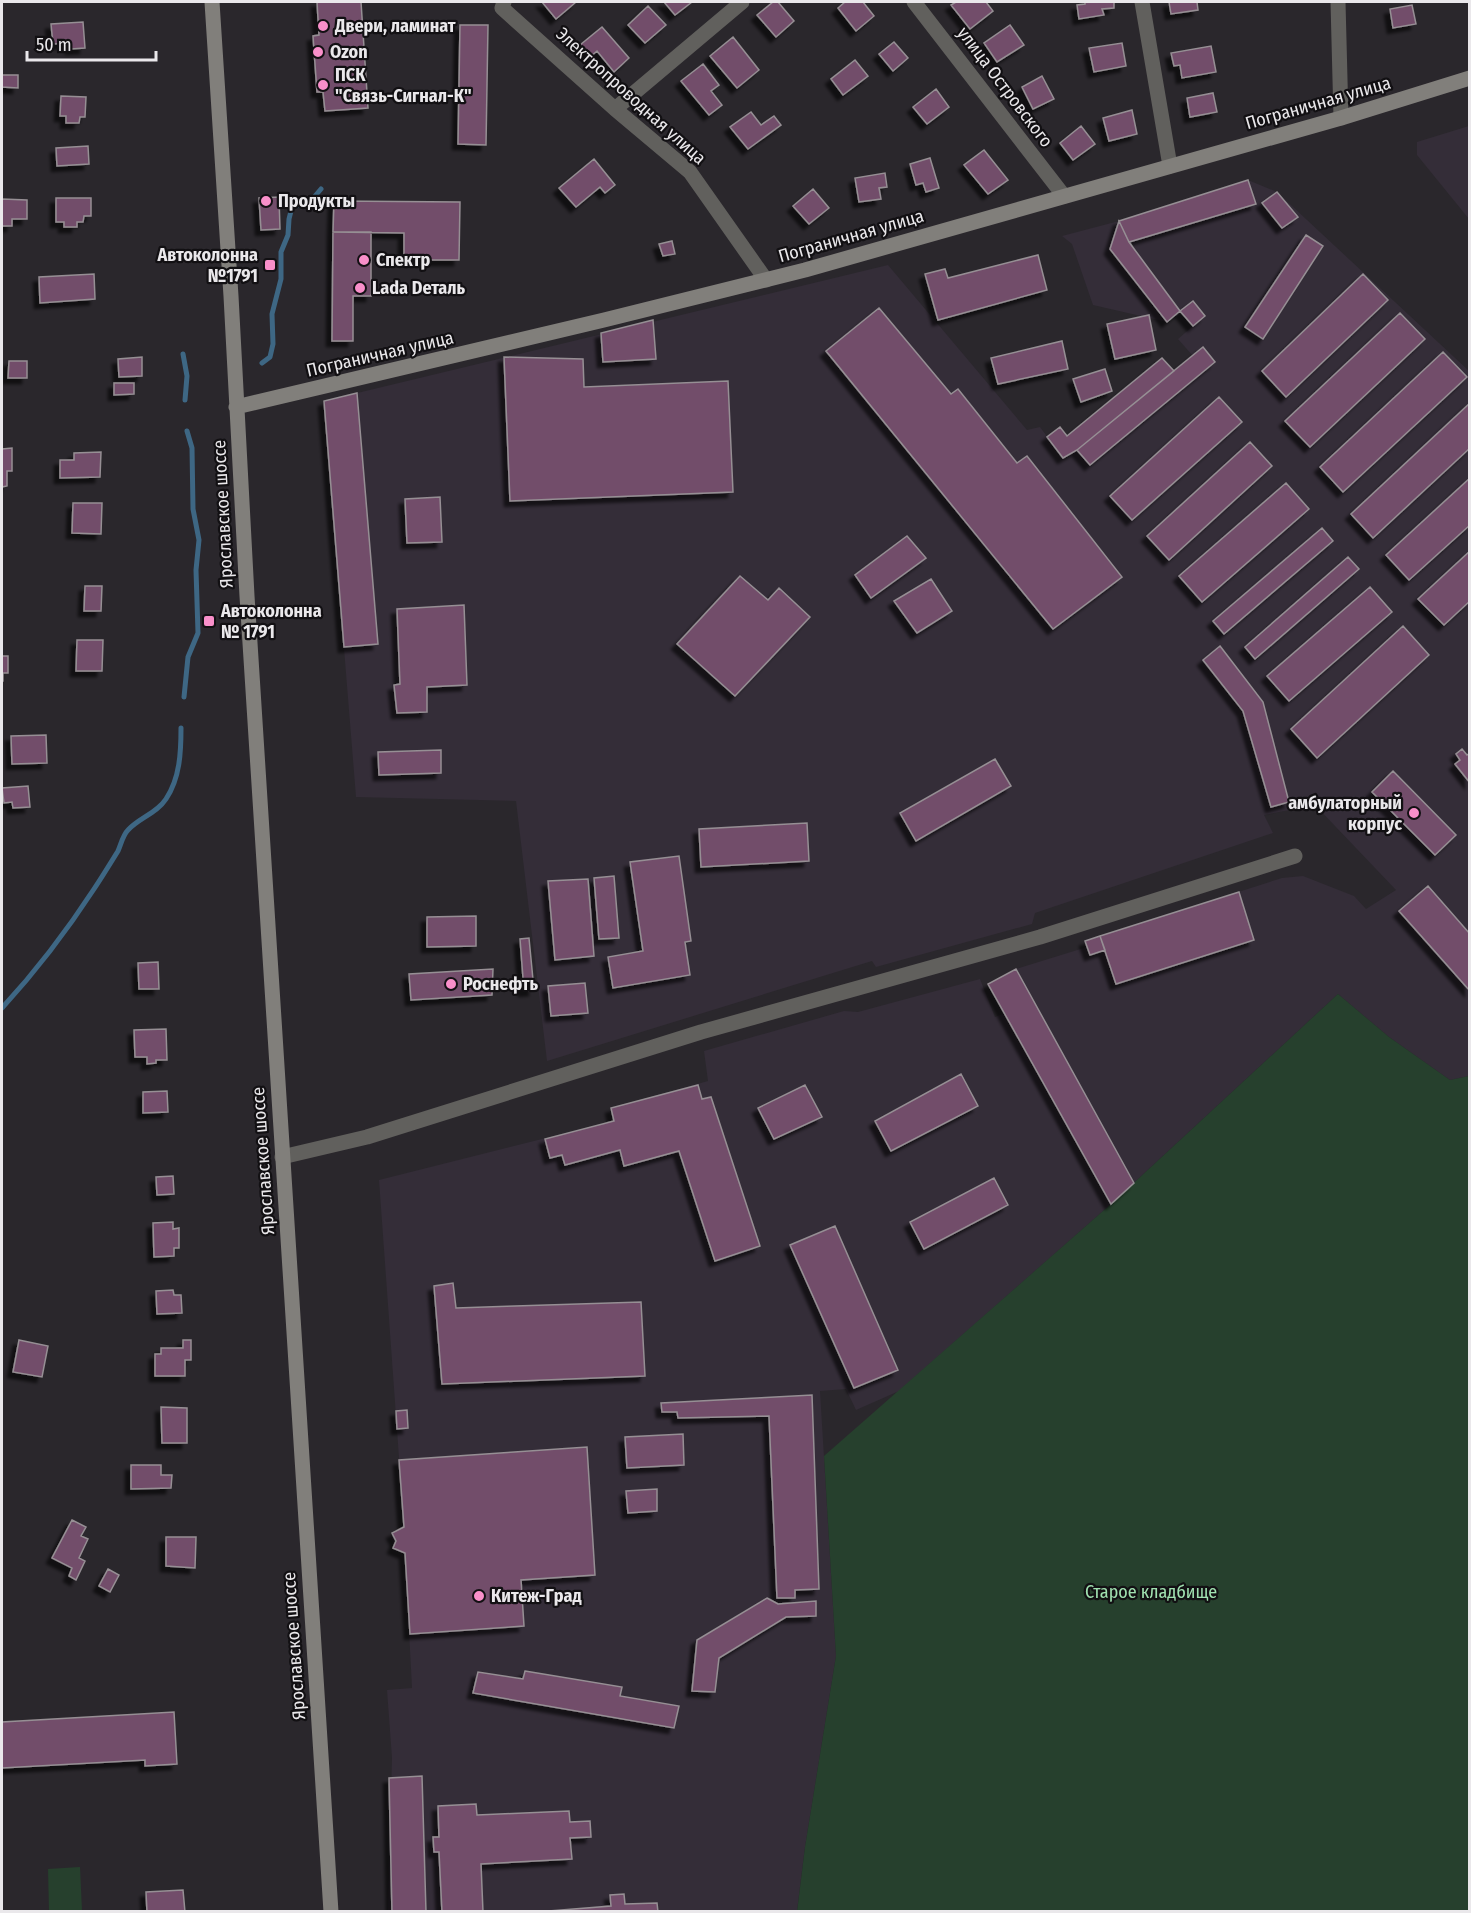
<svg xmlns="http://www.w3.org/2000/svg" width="1471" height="1913" viewBox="0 0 1471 1913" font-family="'Fira Sans Condensed',sans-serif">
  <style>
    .built { fill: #342d38 }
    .green { fill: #26402d }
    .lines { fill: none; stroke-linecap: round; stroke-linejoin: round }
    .stream { stroke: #3e6784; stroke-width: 5 }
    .building { fill: #724d6a; stroke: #968f94; stroke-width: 1.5; filter: url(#shadow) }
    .street { stroke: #61605d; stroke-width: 15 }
    .secondary { stroke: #817f7b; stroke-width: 15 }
    .poi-dot { fill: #f98fca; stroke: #121013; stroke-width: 2 }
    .labels { text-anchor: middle; stroke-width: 4.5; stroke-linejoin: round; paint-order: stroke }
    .poi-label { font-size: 18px; font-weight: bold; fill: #eae8eb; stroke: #121013; text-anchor: start }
    .street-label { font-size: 18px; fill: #eae8eb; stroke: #121013 }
    .park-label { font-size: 18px; fill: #a0e1b0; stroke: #121013 }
  </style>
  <defs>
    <filter id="shadow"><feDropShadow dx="-5.5" dy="5.5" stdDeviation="1.5" flood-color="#0009"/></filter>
  </defs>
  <rect width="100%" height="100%" fill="#2a272c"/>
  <path class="built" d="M1469 126H1470L1469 219 1417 155V142Z
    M1248 180 1277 192 1469 371V1076L1450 1080 1389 1037 1338 994 1111 1204 899 1391 856 1410 846 1389 820 1391 836 1656 805 1847 797 1911H388L392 1758 387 1690 412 1688 405 1553 393 1548 392 1533 404 1527 379 1180 614 1121 611 1108 708 1081 704 1051 844 1011 858 1012 980 979 995 1017 1005 1013 988 984 1016 969 1087 947 1085 941 1282 878 1303 876 1354 896 1366 909 1396 890 1315 805 1264 815 1273 833 1035 913 1032 924 876 967 872 961 547 1061 516 801 356 797 324 401 888 265 1027 430 1040 427 1063 458 1077 450 1193 356 1178 339 1193 326 1180 311 1167 322 1093 305 1072 244 1062 236 1119 221Z"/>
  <path class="green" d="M1338 994 1389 1037 1450 1080 1469 1076V1911L797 1912 805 1847 836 1656 824 1456 1111 1204Z
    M80 1867 82 1911H49L48 1869Z"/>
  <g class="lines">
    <path class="stream" d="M183 354 187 376 185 400
      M262 363 270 357 273 344 272 314 281 279V252L288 235 289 219 292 207 310 202 321 189
      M184 697 188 657 198 633 196 570 199 540 193 509 192 448 187 431
      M2 1008C36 971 66 932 94 889 102 877 110 864 118 851 121 844 123 835 128 830 139 818 157 813 166 799 180 778 181 752 181 728"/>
  </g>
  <path class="building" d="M317 2H361L368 108 325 111 323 92H317L313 36 319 35Z
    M542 2H576L556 19Z
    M664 2H692L675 15Z
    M773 2H778L794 21 776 37 757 15Z
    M845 2H863L874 16 856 31 838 8Z
    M956 2H986L993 11 970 29 951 5Z
    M1085 2H1114V8L1102 9 1104 15 1079 19 1077 5 1085 4Z
    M1169 2H1197L1198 10 1171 14Z
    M1412 5 1416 24 1393 28 1390 9Z
    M648 6 666 25 645 43 628 25Z
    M83 22 85 48 71 49V43L53 44 51 24Z
    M460 25H488L486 145 458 144Z
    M1010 25 1024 45 997 62 984 43Z
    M602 27 629 58 614 72 597 51 590 57 580 45Z
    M733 37 759 70 737 88 710 56Z
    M894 42 908 58 893 71 879 54Z
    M1122 43 1126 66 1094 72 1089 48Z
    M1211 46 1216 72 1182 78 1180 65 1174 66 1171 53Z
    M855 60 868 76 843 95 831 79Z
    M703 64 719 85 711 91 722 105 709 115 681 81Z
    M2 75H18V88L2 87Z
    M1042 76 1054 99 1033 109 1022 87Z
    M936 89 949 107 927 124 913 107Z
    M1213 93 1217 112 1190 117 1187 98Z
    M61 96 86 97 85 117H80L79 123H66V116H60Z
    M1132 110 1137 134 1109 141 1103 118Z
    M751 112 761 125 774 116 781 125 748 149 730 127Z
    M1081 126 1095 144 1073 160 1060 143Z
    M88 146 89 164 57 166 56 148Z
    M984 150 1008 180 988 194 964 165Z
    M930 158 939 188 926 192 923 183 916 185 910 164Z
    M594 159 615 185 605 193 600 187 576 207 559 188Z
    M885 173 887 187 879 188 881 199 859 202 855 178Z
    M1248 180 1256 204 1129 242 1119 221Z
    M813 189 829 208 809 224 793 206Z
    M1277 192 1298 217 1282 228 1262 203Z
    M279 197 280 229 261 230 259 198Z
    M56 198H91V216H84L83 222H77V227H64V222H56Z
    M2 199 27 200V219H12V226H2Z
    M334 201 460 202 459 260H404V233L333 232Z
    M1119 221 1129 242 1180 311 1167 322 1110 249Z
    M333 232H371V296H353V341H332Z
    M1306 235 1323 246 1263 339 1245 327Z
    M672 241 675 254 663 256 659 244Z
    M1038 255 1047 290 938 320 925 274 945 269 948 278Z
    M94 274 95 299 40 303 39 277Z
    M1363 274 1388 300 1286 397 1262 371Z
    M1193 301 1205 316 1193 326 1180 311Z
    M879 308 951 394 958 389 1017 463 1027 456 1122 577 1053 629 826 351Z
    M1400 313 1425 339 1310 447 1285 421Z
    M1149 315 1156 350 1115 359 1107 324Z
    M653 320 656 359 603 362 601 333Z
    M1062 341 1068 369 998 384 991 358Z
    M1203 347 1215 362 1090 465 1077 450Z
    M1443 352 1467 377 1343 492 1320 467Z
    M142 357V376L119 377 118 359Z
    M504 357 583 359 584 387 728 381 733 492 510 501Z
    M1162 358 1174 371 1077 450 1063 458 1047 437 1060 427 1067 436Z
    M9 361H27V378H8Z
    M1105 369 1112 391 1081 402 1073 379Z
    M114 383H134V394L114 395Z
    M357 393 378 644 344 647 324 401Z
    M1219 397 1242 422 1132 520 1110 496Z
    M1470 403V448L1373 538 1351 514Z
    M1250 442 1272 466 1169 560 1147 536Z
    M12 448V471H7V486L2 487V449Z
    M101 452 100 477 60 478V460H74V453Z
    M1470 478V525L1409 580 1386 555Z
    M1286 483 1309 509 1202 602 1179 576Z
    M440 497 442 542 407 543 405 499Z
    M73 503H102L101 534 72 533Z
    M1322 528 1333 541 1224 634 1213 621Z
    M907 536 926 558 871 598 855 575Z
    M1470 551V601L1444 625 1418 599Z
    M1348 557 1359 569 1255 659 1245 647Z
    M740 576 768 600 779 588 810 617 735 696 677 644Z
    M931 579 952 611 917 633 894 601Z
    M85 586H102L101 611H84Z
    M1370 587 1392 612 1289 701 1267 676Z
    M464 605 467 685 427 687V712L397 713 394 685 400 684 397 609Z
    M1403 626 1429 655 1317 758 1291 729Z
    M77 640H103L102 671H76Z
    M1220 646 1263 702 1289 802 1271 807 1243 711 1203 660Z
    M2 656H8V673H3V681H2Z
    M46 735 47 763 12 764 11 736Z
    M1462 749 1467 755 1470 753V783L1455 764 1460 760 1456 754Z
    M441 750V773L379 775 378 752Z
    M995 759 1011 786 916 841 900 813Z
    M1393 771 1456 835 1435 855 1372 792Z
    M28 786 30 807 13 808 12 802 4 803 2 788Z
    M807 823 809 861 701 867 699 829Z
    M679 856 691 941 685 942 690 975 613 988 608 957 643 951 630 862Z
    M614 876 619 938 599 939 594 878Z
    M588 879 594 956 555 960 548 881Z
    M1428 886 1470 934V991L1399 911Z
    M1239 892 1254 940 1116 984 1100 936Z
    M476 916V946L427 947V917Z
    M1100 936 1105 950 1090 955 1085 941Z
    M529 938 534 990 524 991 520 939Z
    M158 962 159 989H139L138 963Z
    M493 969 492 995 411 1000 409 974Z
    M1016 969 1134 1183 1111 1204 988 984Z
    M585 983 588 1013 551 1016 548 986Z
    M166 1029 167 1060H156V1063L147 1064V1057H135L134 1030Z
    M961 1074 978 1106 891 1151 875 1121Z
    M698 1085 702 1099 711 1097 760 1246 715 1261 679 1151 624 1166 620 1150 565 1165 562 1155 550 1158 545 1139 614 1121 611 1108Z
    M805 1085 822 1117 774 1139 758 1108Z
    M167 1091 168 1112 143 1113V1092Z
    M173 1176 174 1194 157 1195 156 1177Z
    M994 1178 1008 1205 924 1249 910 1222Z
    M173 1222V1229L179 1228V1248H174V1256L154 1257 153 1223Z
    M835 1226 898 1370 854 1388 790 1245Z
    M453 1283 456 1308 641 1302 645 1376 442 1384 434 1286Z
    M173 1290 174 1295H181L182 1313 157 1314 156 1291Z
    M19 1340 48 1346 42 1377 13 1372Z
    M183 1340H191V1360H185V1376H155V1354H161V1348H183Z
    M812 1395 819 1589 795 1590V1598H777L769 1416 678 1418 677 1412H662L661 1403Z
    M161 1407 187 1408V1443H162Z
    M407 1410 408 1428 397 1429 396 1411Z
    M683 1434 684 1465 627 1468 625 1437Z
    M587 1447 595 1575 521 1580 524 1626 410 1634 405 1553 393 1548 396 1541 392 1533 404 1527 399 1460Z
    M131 1465H161V1475H172L171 1488 131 1489Z
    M657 1489V1511L628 1513 626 1491Z
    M72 1520 86 1527 81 1536 88 1539 79 1558 85 1561 76 1580 69 1576 72 1568 52 1558Z
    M166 1537H196L195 1568 166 1566Z
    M108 1569 119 1575 110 1592 99 1586Z
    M767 1598 778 1604 816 1601V1616L786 1617 719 1658 715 1692 692 1691 697 1640Z
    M525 1671 622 1687 620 1696 679 1706 674 1728 473 1693 478 1672 523 1679Z
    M174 1712 177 1764 145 1766V1760L2 1768V1722Z
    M422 1776 426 1912H392L389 1778Z
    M476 1804 477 1815 569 1811 570 1822 590 1821 591 1837 570 1838 572 1859 481 1864 483 1912H442L439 1852H434L433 1837H439L438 1806Z
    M183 1890 185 1912H147L146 1892Z
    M624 1894 625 1904 657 1903 658 1912H536L611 1906 610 1895Z"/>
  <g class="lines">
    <path class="street" d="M504 2 502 8 615 109 690 172 766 280
      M914 2 1064 196
      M1142 2 1170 166
      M1338 2 1341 118
      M615 109 742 2
      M282 1157 367 1137 701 1032 1040 937 1295 856"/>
    <path class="secondary" d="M212 2 231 296 247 596 331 1912
      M236 407 604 320 805 270 1341 118 1470 78"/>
  </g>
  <g class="poi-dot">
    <circle cx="323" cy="26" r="6"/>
    <circle cx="318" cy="52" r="6"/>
    <circle cx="323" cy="85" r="6"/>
    <circle cx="266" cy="201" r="6"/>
    <circle cx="364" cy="260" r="6"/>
    <rect x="264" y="259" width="12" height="12" rx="3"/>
    <circle cx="360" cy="288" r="6"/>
    <rect x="203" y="615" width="12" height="12" rx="3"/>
    <circle cx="1414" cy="813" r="6"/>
    <circle cx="451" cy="984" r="6"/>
    <circle cx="479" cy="1596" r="6"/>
  </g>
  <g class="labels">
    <g class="poi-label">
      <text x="335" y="32">Двери, ламинат</text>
      <text x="330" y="58">Ozon</text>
      <text x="335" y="81">ПСК<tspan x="335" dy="21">"Связь-Сигнал-К"</tspan></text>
      <text x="278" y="207">Продукты</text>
      <text x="258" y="261" text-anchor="end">Автоколонна<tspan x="258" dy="21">№1791</tspan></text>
      <text x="376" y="266">Спектр</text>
      <text x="372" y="294">Lada Dеталь</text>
      <text x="221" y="617">Автоколонна<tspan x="221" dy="21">№ 1791</tspan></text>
      <text x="1402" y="809" text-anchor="end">амбулаторный<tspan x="1402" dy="21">корпус</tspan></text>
      <text x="463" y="990">Роснефть</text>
      <text x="491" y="1602">Китеж-Град</text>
    </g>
    <g class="street-label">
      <text transform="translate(1005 87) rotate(53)" y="6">улица Островского</text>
      <text transform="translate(631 96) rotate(42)" y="6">Электропроводная улица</text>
      <text transform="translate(1318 103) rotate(-16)" y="6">Пограничная улица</text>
      <text transform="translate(851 236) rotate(-16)" y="6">Пограничная улица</text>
      <text transform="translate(380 354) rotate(-13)" y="6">Пограничная улица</text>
      <text transform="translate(223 514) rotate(-93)" y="6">Ярославское шоссе</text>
      <text transform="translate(263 1161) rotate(-94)" y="6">Ярославское шоссе</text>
      <text transform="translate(294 1646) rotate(-94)" y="6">Ярославское шоссе</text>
    </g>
    <g class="park-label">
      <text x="1151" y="1598">Старое кладбище</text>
    </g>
  </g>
  <rect width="1471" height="1913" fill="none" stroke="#eae8eb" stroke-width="6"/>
  <path d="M27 51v9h129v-9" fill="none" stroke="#eae8eb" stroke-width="3"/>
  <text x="36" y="51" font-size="18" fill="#eae8eb" stroke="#121013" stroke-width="4.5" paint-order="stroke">50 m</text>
</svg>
